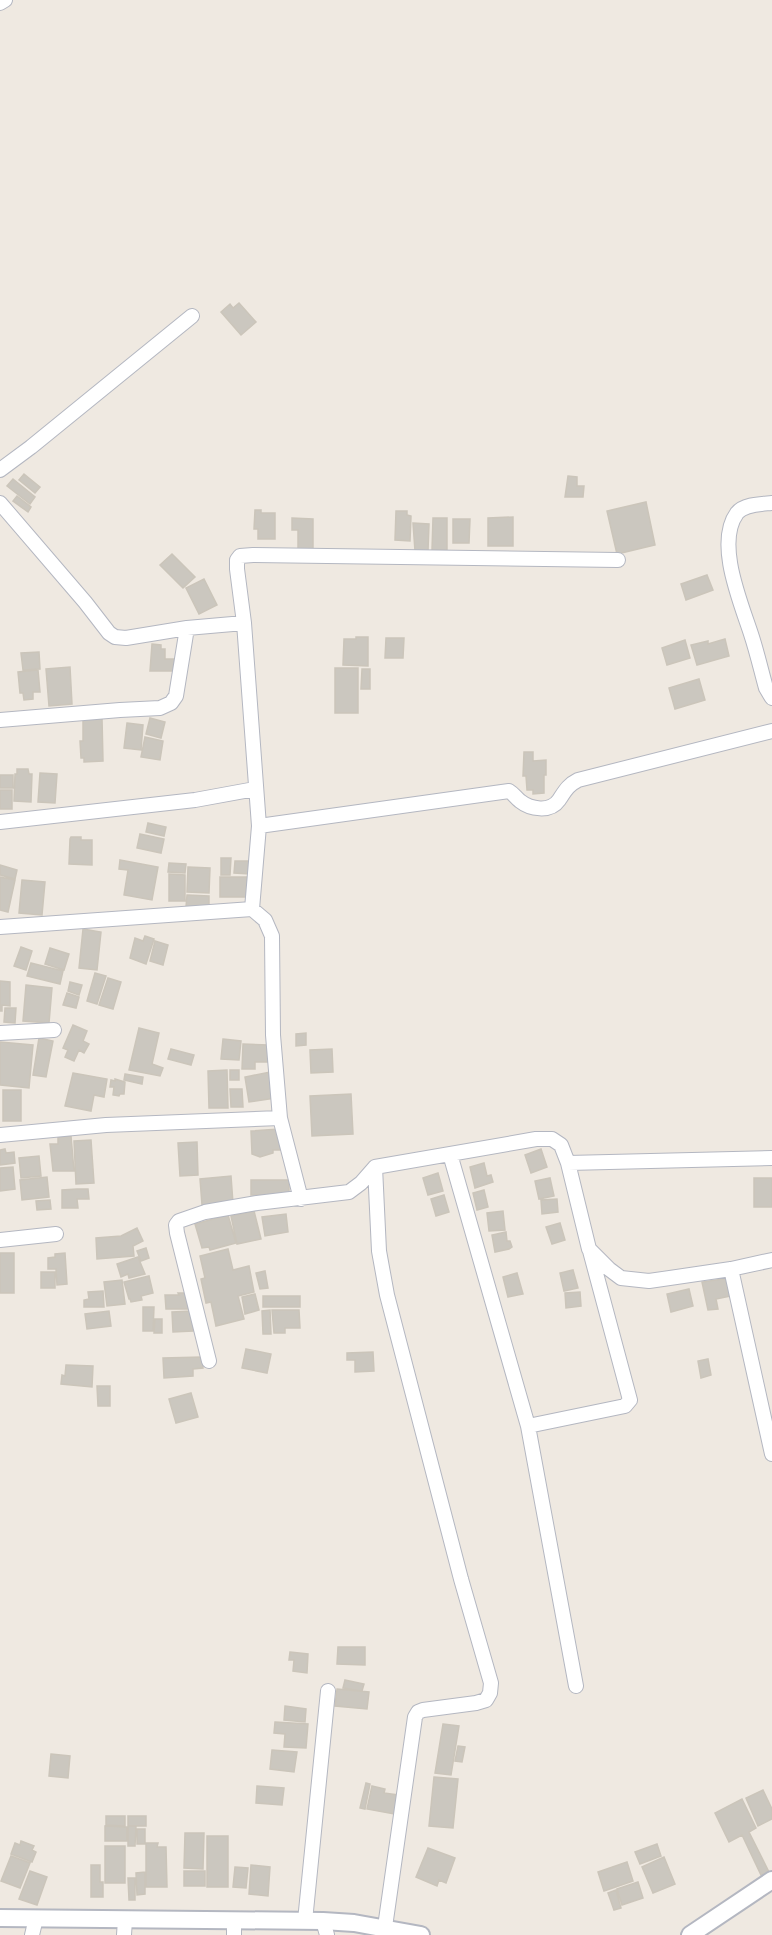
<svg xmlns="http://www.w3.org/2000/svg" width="772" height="1935" viewBox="0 0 772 1935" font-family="Rubik,sans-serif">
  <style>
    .building { fill: #cbc7bf; stroke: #cbc5ba; stroke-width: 1.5 }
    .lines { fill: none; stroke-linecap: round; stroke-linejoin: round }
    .minor-casing { stroke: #b4b7c1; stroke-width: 16 }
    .tertiary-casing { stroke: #b4b7c1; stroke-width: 20 }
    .minor { stroke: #fff; stroke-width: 14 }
    .tertiary { stroke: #fff; stroke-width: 16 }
  </style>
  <rect width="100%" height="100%" fill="#efe9e1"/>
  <path class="building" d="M239 303 256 322 241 335 221 312 230 304 233 308Z
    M24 474 40 487 35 493 19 480Z
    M568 476 577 477V486H584L583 497H565Z
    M13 479 35 497 30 504 7 486Z
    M17 496 31 507 28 512 13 501Z
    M646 502 655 545 617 554 607 511Z
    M255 510H261V513H275V539H258V529H254Z
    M396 511H407V515L411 516 410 541 395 540Z
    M513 517V546H488V518Z
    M292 518 313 519V551H298V530H292Z
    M433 518H447V550H432Z
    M453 519H470L469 543H453Z
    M413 523 429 524 428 551H415Z
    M172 554 195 577 183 588 160 565Z
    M707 575 713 590 686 600 681 584Z
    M204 579 217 605 199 614 186 588Z
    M356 637H368V666L343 665 344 639H356Z
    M386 638H404L403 658H385Z
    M725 639 729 656 697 665 691 645 708 641V644Z
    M685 640 690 658 667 665 662 648Z
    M152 644 161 645V649H165V659H175L174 671H150Z
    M39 652 40 669 23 670 21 653Z
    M70 667 72 704 49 706 46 669Z
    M335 668H358V713H335Z
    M362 669H370V689H361Z
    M38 670 40 692H33V699L24 700 23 693H20L18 672Z
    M699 679 705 700 675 709 669 688Z
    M102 718 103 761 84 762V758H81L80 741H83V719Z
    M150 718 165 722 161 738 146 734Z
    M127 723 143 725 141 750 124 748Z
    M145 737 163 741 160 760 141 757Z
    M524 752H533V761L546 760V775H544V793L533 794V790H527L526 776H523Z
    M17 769H28L29 774H32L31 802 14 801 15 774H17Z
    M40 773 57 774 55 803 38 802Z
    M0 775H13V788H0Z
    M0 790H12V809H0Z
    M148 823 166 827 164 836 146 832Z
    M140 834 164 839 161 853 137 848Z
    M71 837H81V840H92V865L69 864 70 839Z
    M221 858H231L230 875H221Z
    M120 860 158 867 152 900 124 895 128 870 119 869Z
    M235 861H251L250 874 234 873Z
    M169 863 186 864 185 873 168 872Z
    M0 865 17 870 15 879 0 875Z
    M188 867 210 868 209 893 187 892Z
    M169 874 185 875V901H169Z
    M0 877 15 880 8 912 0 910Z
    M220 877H249V897H220Z
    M22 880 45 882 42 915 19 913Z
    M187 895 209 896V908L186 907Z
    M83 929 101 932 97 970 79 968Z
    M145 936 154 939 146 964 130 958 135 938 143 941Z
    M155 941 168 945 163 965 150 961Z
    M21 947 32 951 26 970 14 966Z
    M50 948 69 954 64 970 45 964Z
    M31 963 63 971 60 984 27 976Z
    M95 973 106 976 97 1004 87 1001Z
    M108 978 121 982 113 1009 99 1005Z
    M0 981 10 982V1006L2 1005V1011H0Z
    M70 982 82 985 79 995 68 991Z
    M26 985 52 988 49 1023 23 1021Z
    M67 993 79 997 76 1008 63 1005Z
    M5 1008H16L15 1023 4 1022Z
    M73 1025 87 1031 83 1041 89 1044 84 1053 79 1050 74 1061 65 1057 68 1050 63 1048Z
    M139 1028 159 1033 152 1064 163 1068 160 1076 129 1070Z
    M306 1033V1045L296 1046V1034Z
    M39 1038 53 1041 46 1077 33 1075Z
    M223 1039 241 1041 239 1060 221 1059Z
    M0 1042 33 1045 29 1088 0 1085Z
    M243 1044 268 1045V1062H255V1069H242Z
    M171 1049 194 1055 191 1065 168 1059Z
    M332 1049 333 1072 311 1073 310 1050Z
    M227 1070 228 1108H209L208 1071Z
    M230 1070H239V1080H230Z
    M271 1072 275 1098 249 1102 245 1077Z
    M73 1073 107 1079 104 1097 94 1095 91 1111 65 1106Z
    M125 1074 143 1077 142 1084 124 1080Z
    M115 1079 125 1082 124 1094H120L119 1096 113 1095 114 1087H110L111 1080 115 1081Z
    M230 1089H242L243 1107H231Z
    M3 1090H21V1121H3Z
    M351 1094 353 1134 312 1136 310 1096Z
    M279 1129 280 1150H273V1153L260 1157 252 1154 251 1131Z
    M71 1136 74 1171H53L50 1144H58V1137Z
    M91 1140 94 1183 76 1184 74 1141Z
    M197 1142 198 1175 180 1176 178 1143Z
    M5 1149 6 1153 14 1152 15 1163 0 1165V1150Z
    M541 1149 547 1167 531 1173 525 1155Z
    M39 1156 41 1176 21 1178 19 1158Z
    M484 1163 487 1176 491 1175 493 1182 475 1188 470 1167Z
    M13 1167 15 1189 0 1191V1168Z
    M438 1173 443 1191 428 1195 423 1178Z
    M231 1176 233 1203 202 1205 200 1179Z
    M47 1177 49 1197 22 1200 20 1180Z
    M550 1178 554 1196 539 1199 535 1181Z
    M754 1178H772V1207H754Z
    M251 1180H289V1195H251Z
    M77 1189H88L89 1199H77L78 1208H62V1190Z
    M484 1190 488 1207 477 1210 473 1193Z
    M444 1195 449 1212 436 1216 431 1199Z
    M557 1199 558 1212 542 1214 541 1200Z
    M50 1200 51 1209 37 1210 36 1201Z
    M254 1211 261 1239 237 1244 231 1216Z
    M503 1211 505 1230 489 1231 487 1213Z
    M286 1214 288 1232 265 1236 262 1217Z
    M228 1215 236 1243 210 1250 209 1247 202 1248 195 1224Z
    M560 1223 565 1240 552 1244 546 1227Z
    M137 1228 143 1241 133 1246 134 1256 97 1259 96 1238 121 1236Z
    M506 1232 507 1241H510L512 1247 509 1249 495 1252 492 1235Z
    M146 1248 149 1258 141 1261 137 1251Z
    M228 1249 233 1270 249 1266 254 1292 238 1296 244 1319 216 1326 211 1302 206 1303 201 1279 205 1278 200 1256Z
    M0 1253H14V1293H0Z
    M65 1253 67 1284 57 1285 56 1269H48V1258L55 1257V1254Z
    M138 1257 145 1274 129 1278 128 1274 121 1277 117 1264Z
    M573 1270 578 1288 564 1291 560 1273Z
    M265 1271 268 1288 260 1289 256 1273Z
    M41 1272H55V1288H41Z
    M517 1273 523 1294 508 1297 503 1277Z
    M149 1276 153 1293 141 1296 142 1300 131 1302 130 1299H129L124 1282Z
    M729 1278 731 1296 716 1299 718 1309 708 1310 702 1282Z
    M122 1280 125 1304 107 1306 104 1282Z
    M689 1289 693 1306 671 1312 667 1294Z
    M103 1291 104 1307H84V1300L89 1299 88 1292Z
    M580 1292 581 1306 566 1308 565 1293Z
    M178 1293H188L189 1309H166L165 1295H179Z
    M255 1294 259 1310 245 1314 242 1297Z
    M263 1296H300V1307H263Z
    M143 1307H154L153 1331H143Z
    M270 1310 271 1334H263L262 1311Z
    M272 1310H299L300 1328H285V1333H274Z
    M109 1311 111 1326 87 1329 85 1314Z
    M192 1311 193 1331 173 1332 172 1312Z
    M155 1319H162V1333H154Z
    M246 1349 271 1354 267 1373 242 1368Z
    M373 1352 374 1371 355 1372V1360H347V1353Z
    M202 1357 203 1368 193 1369V1376L164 1378 163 1358Z
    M708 1359 711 1375 701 1378 698 1361Z
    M66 1365 93 1366 92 1387 61 1384 62 1375 65 1376Z
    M97 1386H110V1406H98Z
    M191 1393 198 1417 176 1423 169 1399Z
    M338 1647H365V1665L337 1664Z
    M290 1652 308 1654 307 1673 293 1671 294 1660H289Z
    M345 1680 364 1684 362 1691 343 1688Z
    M337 1689 369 1692 367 1709 335 1706Z
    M285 1706 306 1709 305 1722 284 1720Z
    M275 1722 308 1724 306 1748 284 1747 285 1734 274 1733Z
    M443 1724 459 1726 451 1775 435 1773Z
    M458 1746 465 1747 462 1762 455 1761Z
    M272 1750 297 1752 294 1772 270 1769Z
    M51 1754 70 1756 68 1778 49 1776Z
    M434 1777 458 1779 453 1828 429 1826Z
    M366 1783 370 1784 365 1809 360 1808Z
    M257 1786 284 1788 282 1805 256 1803Z
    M372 1786 385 1789 384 1793 398 1795 394 1814 367 1809Z
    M763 1790 772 1809V1819L758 1826 746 1798Z
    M742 1799 756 1828 749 1832 769 1872 761 1875 742 1835 729 1842 715 1813Z
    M106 1816H125V1826L106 1825Z
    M128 1816H146V1826H128Z
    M105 1826 127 1827V1841H105Z
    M128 1826H136L135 1846H128Z
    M137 1829H145V1844H137Z
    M185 1833H204L203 1869 184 1868Z
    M207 1836H228V1887H207Z
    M21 1841 34 1846 32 1850 36 1852 32 1862 11 1854 15 1843 20 1845Z
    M146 1843H158L157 1847H166L167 1887H146Z
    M657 1844 661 1856 640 1864 635 1852Z
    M105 1846H125V1883H105Z
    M428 1848 455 1858 446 1883 439 1880 437 1886 416 1877Z
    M11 1856 30 1863 20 1888 1 1881Z
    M664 1857 675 1884 653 1893 642 1867Z
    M627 1862 633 1881 604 1891 598 1872Z
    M91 1865H100V1882H103V1897H91Z
    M251 1865 270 1867 268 1896 249 1894Z
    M235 1867 248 1868 246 1888 233 1887Z
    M30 1871 47 1877 37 1905 19 1899Z
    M184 1871H205V1886H184Z
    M145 1872V1894L137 1895 136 1873Z
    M128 1878H135V1900H129Z
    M638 1882 643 1898 622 1905 617 1889Z
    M616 1890 621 1908 614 1910 608 1893Z"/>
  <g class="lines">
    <g class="minor-casing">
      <path id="minor" d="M0 3 5 0
        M0 470 31 447 192 316
        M0 503 85 602 109 633 115 637 126 638 187 628 244 623
        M772 503C762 504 744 504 737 513 715 543 741 603 751 634 757 652 761 670 766 688L772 698
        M0 720 120 710 160 708 171 703 176 696 187 628
        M0 822 195 800 255 789
        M259 826 509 791C514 794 516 798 520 801 530 809 550 813 559 800 565 791 568 785 578 780L772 731
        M252 909 259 826 244 623 237 569V560L240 556 253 555 618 560
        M0 927 252 909 265 920 272 936 273 1035 280 1118 301 1199
        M0 1033 54 1030
        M0 1135 106 1125 280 1118
        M450 1154 528 1426 576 1686
        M568 1163 772 1158
        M375 1167 379 1251 387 1295 461 1579 491 1683 490 1693 486 1700 476 1703 423 1710 418 1712 415 1717 385 1927
        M0 1240 56 1234
        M731 1269 772 1454
        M209 1361 177 1233 176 1225 179 1221 205 1212 257 1203 349 1192 361 1183 375 1167 536 1139H552L561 1145 568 1163 589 1249 609 1269 621 1278 649 1281 731 1269 772 1260
        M528 1426 625 1406 630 1400 590 1251
        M234 1920V1935
        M305 1921 328 1691
        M323 1921 327 1935
        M32 1935 36 1918
        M124 1935 125 1920"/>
    </g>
    <g class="tertiary-casing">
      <path id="tertiary" d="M0 1918 323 1921 354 1923 421 1935
        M690 1935 772 1880"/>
    </g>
    <use href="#minor" class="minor"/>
    <use href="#tertiary" class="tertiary"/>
  </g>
</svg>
